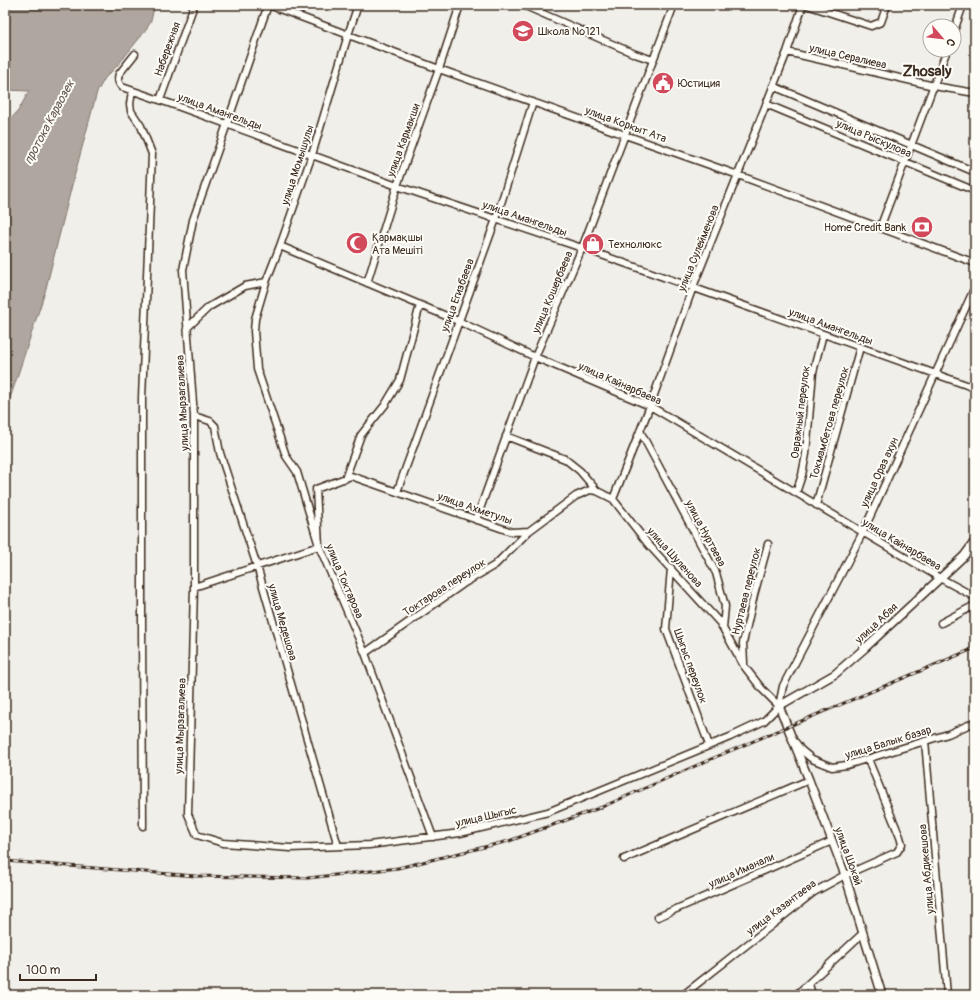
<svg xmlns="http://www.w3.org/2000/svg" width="980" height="1000" viewBox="0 0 980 1000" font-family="Pangolin,sans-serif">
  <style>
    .water { fill: #aea69f; stroke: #80746b }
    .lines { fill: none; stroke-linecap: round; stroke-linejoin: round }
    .minor-casing { stroke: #3b2a1e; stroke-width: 9 }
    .tertiary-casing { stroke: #3b2a1e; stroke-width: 10 }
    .minor { stroke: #fdfcf7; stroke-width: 6 }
    .tertiary { stroke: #fdfcf7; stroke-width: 7 }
    .rail-casing { stroke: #3b2a1e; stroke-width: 3 }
    .rail { stroke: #fdfcf7; stroke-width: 1.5; stroke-dasharray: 4.5; stroke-linecap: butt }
    .labels { text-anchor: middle; stroke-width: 4; stroke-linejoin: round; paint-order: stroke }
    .poi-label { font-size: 11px; fill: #3b2a1e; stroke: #fdfcf7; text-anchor: start }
    .street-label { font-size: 11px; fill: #3b2a1e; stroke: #fdfcf7 }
    .water-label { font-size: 12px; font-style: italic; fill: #63554b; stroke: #fdfcf7 }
    .district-label { font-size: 15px; font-weight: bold; fill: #3b2a1e; stroke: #fdfcf7 }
  </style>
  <rect width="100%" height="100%" fill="#f1efea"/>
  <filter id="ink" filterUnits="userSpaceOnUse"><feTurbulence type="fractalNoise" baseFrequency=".025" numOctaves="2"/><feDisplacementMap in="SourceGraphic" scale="8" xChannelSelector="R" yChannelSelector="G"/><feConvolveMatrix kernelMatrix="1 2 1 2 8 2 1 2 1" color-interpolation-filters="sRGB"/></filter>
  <g filter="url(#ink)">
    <path class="water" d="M5 5H156L154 8 151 21 146 30 117 66 105 78 97 92 73 181 45 292 5 414V127L8 122 18 111 29 91 5 90Z"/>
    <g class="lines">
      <g class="minor-casing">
        <path id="minor" d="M268 5 227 124 193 220 183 270 194 416V587L188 814 197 835 223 843 290 848 369 845 460 833 548 812 730 737 764 721 779 706
          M269 5 439 69 738 175 975 263
          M358 5 348 35 312 155 280 246 266 282 255 319 254 331 257 369 286 456 297 472 319 546 365 653 433 837
          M523 5 635 54 653 60
          M807 5 871 26 881 22 887 5
          M954 31 963 5
          M787 52 934 86 975 93
          M135 54 119 74C117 80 118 83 122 87L177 106 397 186 582 248 975 388
          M773 86C840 115 908 143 975 172
          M132 91 130 104 131 111 141 126 152 154 142 398V624L143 826
          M160 100 194 5
          M766 104 975 191
          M880 228 947 50
          M280 246 458 321 535 357 650 406 940 578 975 597
          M367 283 397 186 439 69 460 5
          M187 328 209 307 245 286 266 282
          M194 416 210 421 215 426 220 453 257 566 338 846
          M640 431 716 573 725 606 723 628
          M506 436 565 459 580 471 597 491
          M345 479 361 435 385 405 400 380 420 305
          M397 492 496 219 533 102
          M796 493 802 475 806 454 813 372 823 334
          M613 499 650 406 693 287 787 52 803 5
          M816 505 860 347
          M476 520 535 357 582 248 674 5
          M671 568 666 629 709 745
          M194 587 319 546 316 489 351 476 512 532 529 531 576 496 590 490 597 491 613 499 648 544 720 623 744 666 762 689 779 706
          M941 623 975 605
          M365 653 463 584 495 565 529 531
          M744 663 743 643 754 595 768 544
          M779 706 783 686 863 532 975 287
          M925 741 947 995
          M796 743 801 750 812 759 832 767 847 765 948 734 975 722
          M624 859 809 780
          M658 917 832 841
          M809 984 812 995
          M683 995 814 892 845 875 897 852 902 844 900 837 868 759
          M796 995 863 933"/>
      </g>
      <g class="tertiary-casing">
        <path id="tertiary" d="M882 995 845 875 809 780 779 706 835 674 865 648 964 556 975 541"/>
      </g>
      <use href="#minor" class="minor"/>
      <use href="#tertiary" class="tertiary"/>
      <g class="rail-casing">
        <path id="rail" d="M5 861 196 876 308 878 398 868 509 841 602 807 718 756 975 648"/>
      </g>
      <use href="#rail" class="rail"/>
    </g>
  </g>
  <defs>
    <g id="school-disc" transform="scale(1.15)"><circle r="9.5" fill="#d1495b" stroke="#fdfcf7"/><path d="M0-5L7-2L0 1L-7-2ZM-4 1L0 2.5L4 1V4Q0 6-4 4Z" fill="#fff"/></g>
    <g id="civic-disc" transform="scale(1.15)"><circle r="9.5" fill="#d1495b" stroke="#fdfcf7"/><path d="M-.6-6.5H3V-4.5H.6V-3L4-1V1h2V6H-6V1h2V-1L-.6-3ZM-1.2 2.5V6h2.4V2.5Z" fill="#fff"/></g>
    <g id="bank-disc" transform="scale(1.15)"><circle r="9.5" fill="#d1495b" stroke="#fdfcf7"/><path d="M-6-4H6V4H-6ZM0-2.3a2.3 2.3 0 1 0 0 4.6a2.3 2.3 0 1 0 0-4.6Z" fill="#fff"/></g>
    <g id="mosque-disc" transform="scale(1.15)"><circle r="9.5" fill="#d1495b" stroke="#fdfcf7"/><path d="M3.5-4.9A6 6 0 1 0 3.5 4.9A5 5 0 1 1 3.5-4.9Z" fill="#fff"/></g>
    <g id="shop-disc" transform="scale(1.15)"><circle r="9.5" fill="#d1495b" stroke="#fdfcf7"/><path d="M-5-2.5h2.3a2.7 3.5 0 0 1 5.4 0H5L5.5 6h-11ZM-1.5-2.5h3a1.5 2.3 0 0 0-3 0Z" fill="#fff"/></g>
  </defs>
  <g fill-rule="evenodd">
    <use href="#school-disc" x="523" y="31"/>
    <use href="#civic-disc" x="663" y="83"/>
    <use href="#bank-disc" x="922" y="227"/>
    <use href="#mosque-disc" x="357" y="243"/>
    <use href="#shop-disc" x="593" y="244"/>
  </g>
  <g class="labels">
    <g class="poi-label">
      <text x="538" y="35">Школа №121</text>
      <text x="678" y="87">Юстиция</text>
      <text x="906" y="231" text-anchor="end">Home Credit Bank</text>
      <text x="372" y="241">Қармақшы<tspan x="372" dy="13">Ата Мешіті</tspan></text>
      <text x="608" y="248">Технолюкс</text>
    </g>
    <g class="street-label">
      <text transform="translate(167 49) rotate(-70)" y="4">Набережная</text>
      <text transform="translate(848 56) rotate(13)" y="4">улица Сералиева</text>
      <text transform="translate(220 111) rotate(20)" y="4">улица Амангельды</text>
      <text transform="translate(626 124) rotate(20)" y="4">улица Коркыт Ата</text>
      <text transform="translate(874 138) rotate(23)" y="4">улица Рыскулова</text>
      <text transform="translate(403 140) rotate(-70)" y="4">улица Кармакши</text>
      <text transform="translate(297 165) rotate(-72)" y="4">улица Момышулы</text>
      <text transform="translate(525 218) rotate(19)" y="4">улица Амангельды</text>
      <text transform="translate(698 248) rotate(-68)" y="4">улица Сулейменова</text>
      <text transform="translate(552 292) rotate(-67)" y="4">улица Кошербаева</text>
      <text transform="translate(457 295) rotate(-70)" y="4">улица Егизбаева</text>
      <text transform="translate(831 326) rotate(20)" y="4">улица Амангельды</text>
      <text transform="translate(620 383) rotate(24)" y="4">улица Кайнарбаева</text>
      <text transform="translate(182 403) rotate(-93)" y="4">улица Мырзагалиева</text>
      <text transform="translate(800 412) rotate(-83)" y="4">Овражный переулок</text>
      <text transform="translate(829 423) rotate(-74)" y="4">Токмамбетова переулок</text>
      <text transform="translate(879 472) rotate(-65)" y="4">улица Ораз ахун</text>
      <text transform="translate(475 508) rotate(19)" y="4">улица Ахметулы</text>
      <text transform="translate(706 533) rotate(62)" y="4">улица Нуртаева</text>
      <text transform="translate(902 544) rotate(31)" y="4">улица Кайнарбаева</text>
      <text transform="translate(675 557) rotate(48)" y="4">улица Шуленова</text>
      <text transform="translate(345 581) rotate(67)" y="4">улица Токтарова</text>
      <text transform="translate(444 587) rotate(-33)" y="4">Токтарова переулок</text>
      <text transform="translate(746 591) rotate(-76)" y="4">Нуртаева переулок</text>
      <text transform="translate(283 622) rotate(74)" y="4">улица Медешова</text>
      <text transform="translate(876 623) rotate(-43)" y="4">улица Абая</text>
      <text transform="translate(691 666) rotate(70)" y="4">Шыгыс переулок</text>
      <text transform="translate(180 726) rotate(-88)" y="4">улица Мырзагалиева</text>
      <text transform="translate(888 742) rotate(-17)" y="4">улица Балык базар</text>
      <text transform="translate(486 816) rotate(-13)" y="4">улица Шыгыс</text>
      <text transform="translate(849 856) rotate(70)" y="4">улица Шокай</text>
      <text transform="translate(926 869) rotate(-95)" y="4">улица Абдикешова</text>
      <text transform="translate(741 870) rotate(-24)" y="4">улица Иманали</text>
      <text transform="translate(781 907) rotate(-37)" y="4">улица Казантаева</text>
    </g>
    <g class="water-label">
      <text transform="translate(49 122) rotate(-62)" y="4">протока Караозек</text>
    </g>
    <g class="district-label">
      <text x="927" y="76">Zhosaly</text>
    </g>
  </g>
  <rect width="980" height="1000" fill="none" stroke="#fdfcf7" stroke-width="20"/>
  <rect x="10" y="10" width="960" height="980" fill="none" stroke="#3b2a1e" stroke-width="1.5" filter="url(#ink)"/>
  <g transform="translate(942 38) rotate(118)"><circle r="19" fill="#fdfcf7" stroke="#afa8a0"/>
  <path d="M0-3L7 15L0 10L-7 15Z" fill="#d1495b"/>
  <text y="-6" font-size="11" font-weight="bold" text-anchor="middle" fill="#3b2a1e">С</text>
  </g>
  <path d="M20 974v6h76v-6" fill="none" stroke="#3b2a1e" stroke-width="2"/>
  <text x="26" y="974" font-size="12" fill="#3b2a1e" stroke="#fdfcf7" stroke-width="3" paint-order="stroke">100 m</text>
</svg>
